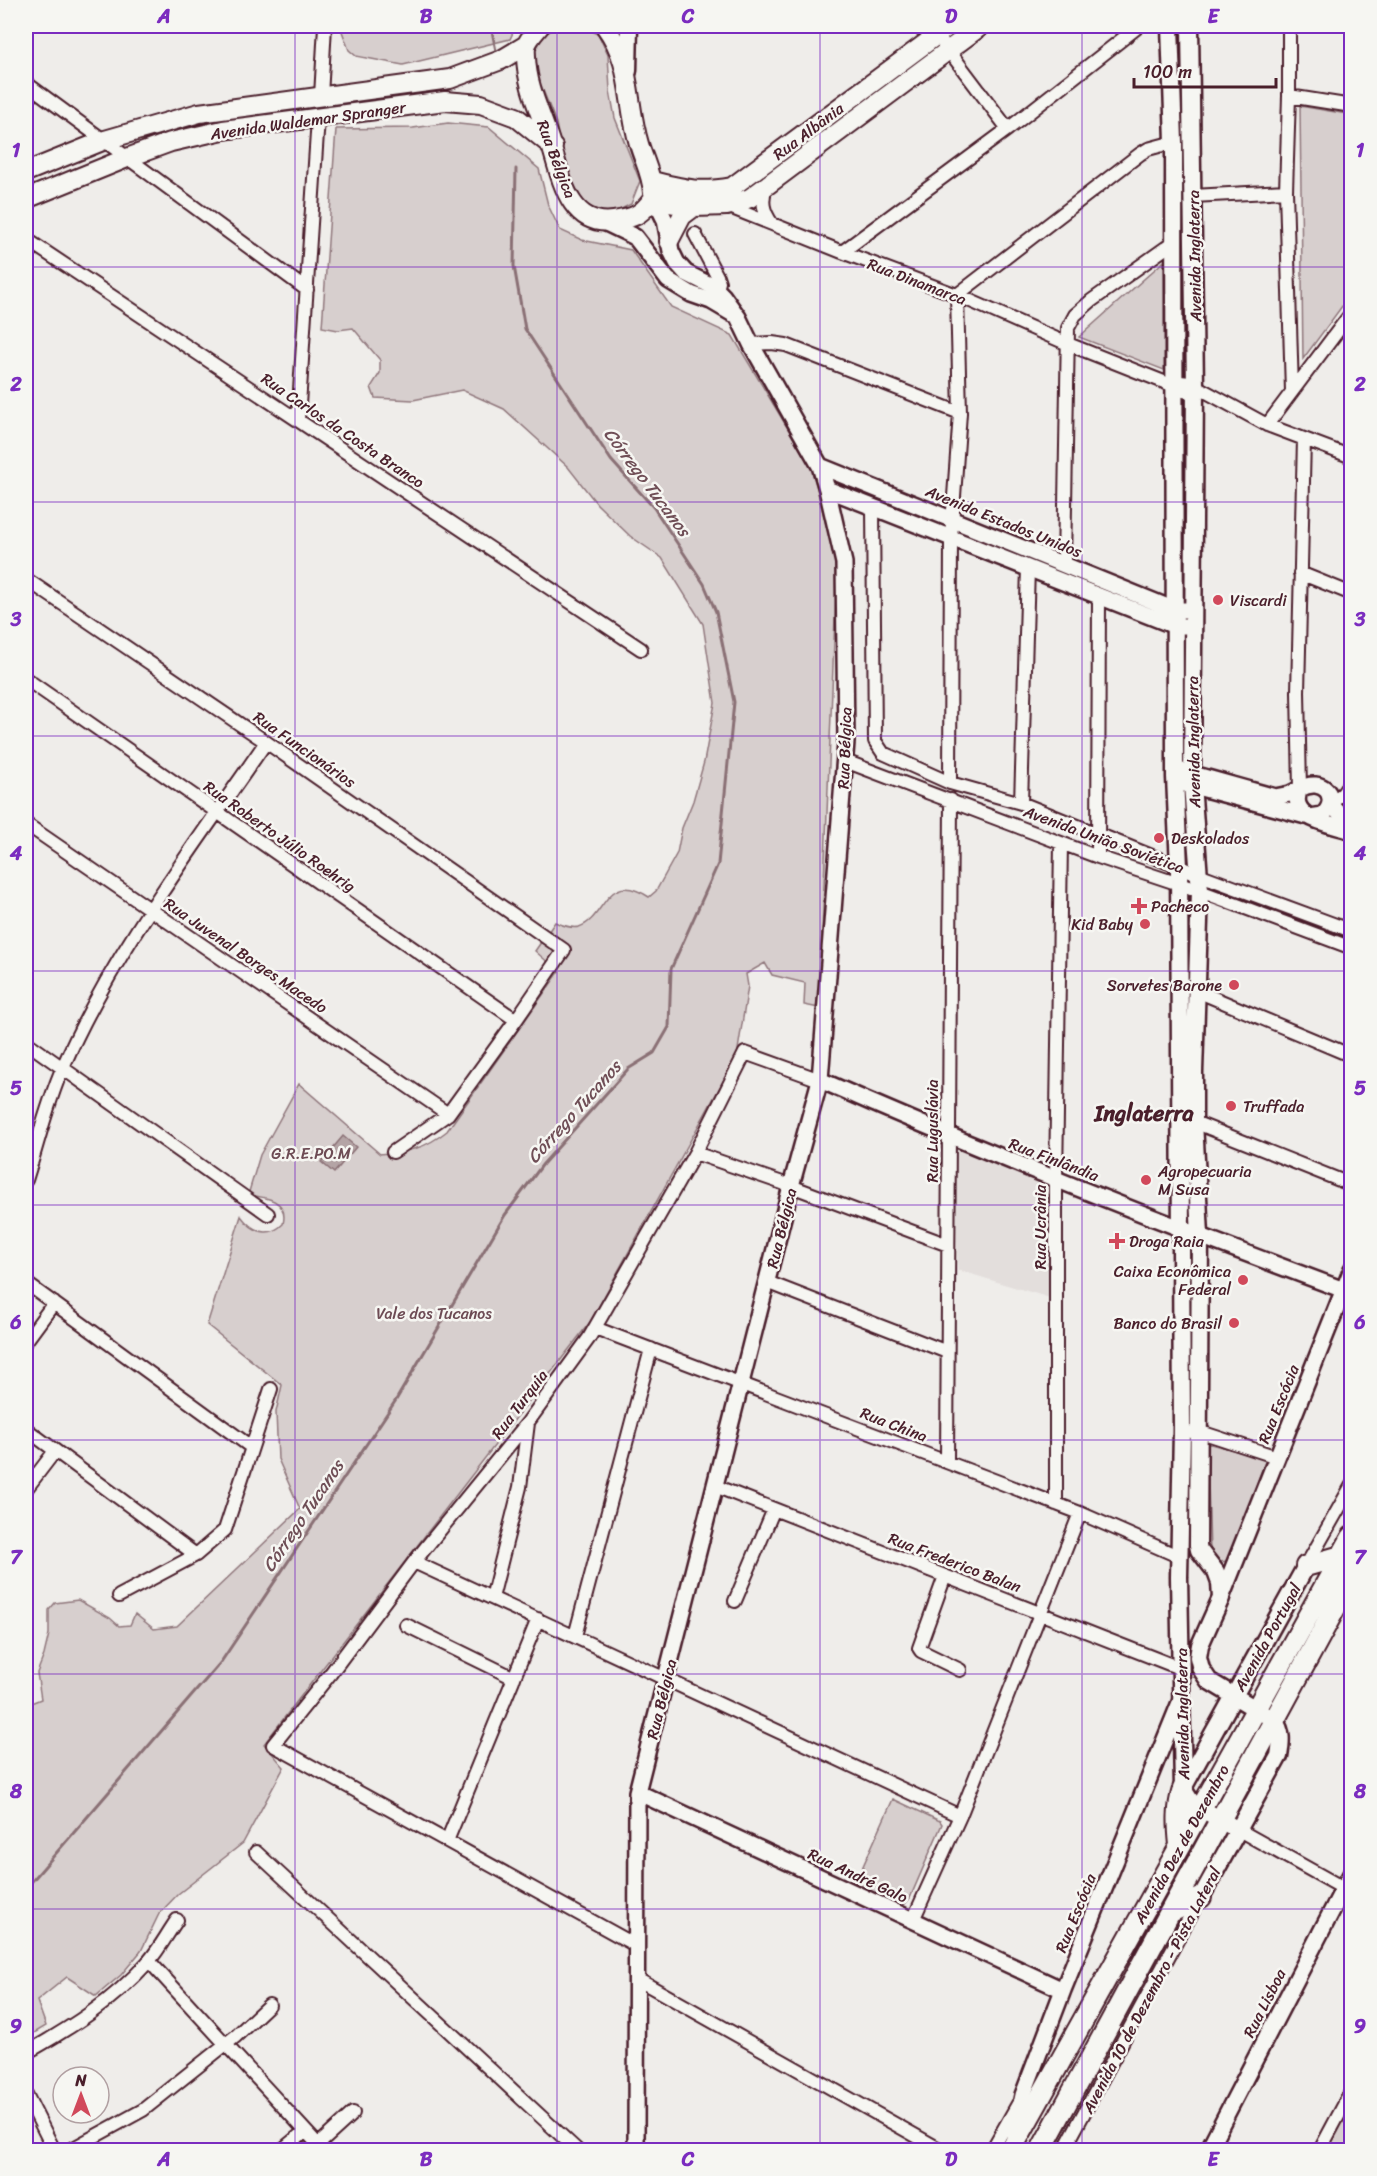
<svg xmlns="http://www.w3.org/2000/svg" width="1377" height="2176" viewBox="0 0 1377 2176" font-family="Sriracha,sans-serif">
  <style>
    .built { fill: #e3dedc }
    .green { fill: #d7cfce; stroke: #90777c; stroke-width: 1.5 }
    .water { fill: #b4a4a5; stroke: #8a6f74; stroke-width: 1.5 }
    .lines { fill: none; stroke-linecap: round; stroke-linejoin: round }
    .stream { stroke: #8a6f74; stroke-width: 3 }
    .minor-casing { stroke: #4a1f2b; stroke-width: 16 }
    .tertiary-casing { stroke: #4a1f2b; stroke-width: 20 }
    .secondary-casing { stroke: #4a1f2b; stroke-width: 21 }
    .primary-casing { stroke: #4a1f2b; stroke-width: 22 }
    .trunk-casing { stroke: #4a1f2b; stroke-width: 24 }
    .minor { stroke: #f6f6f2; stroke-width: 12 }
    .tertiary { stroke: #f6f6f2; stroke-width: 15 }
    .secondary { stroke: #f6f6f2; stroke-width: 16 }
    .primary { stroke: #f6f6f2; stroke-width: 18 }
    .trunk { stroke: #f6f6f2; stroke-width: 20 }
    .grid { fill: none; stroke: #7b2cbf; stroke-width: 1.5; stroke-opacity: 0.55 }
    .poi-dot { fill: #d1495b; stroke: #f6f6f2; stroke-width: 2 }
    .labels { text-anchor: middle; stroke-width: 5; stroke-linejoin: round; paint-order: stroke }
    .street-label { font-size: 16px; fill: #4a1f2b; stroke: #f6f6f2 }
    .poi-label { font-size: 16px; fill: #4a1f2b; stroke: #f6f6f2; text-anchor: start }
    .park-label { font-size: 16px; fill: #6d4b54; stroke: #f6f6f2 }
    .water-label { font-size: 18px; font-style: italic; fill: #6f4e56; stroke: #f6f6f2 }
    .district-label { font-size: 22px; font-weight: bold; fill: #4a1f2b; stroke: #f6f6f2 }
    .neatline { fill: none; stroke: #7b2cbf; stroke-width: 2 }
    .grid-label { font-size: 20px; text-anchor: middle; font-weight: bold; fill: #7b2cbf }
  </style>
  <rect width="100%" height="100%" fill="#efedea"/>
  <filter id="ink" filterUnits="userSpaceOnUse"><feTurbulence type="fractalNoise" baseFrequency=".0167" numOctaves="2"/><feDisplacementMap in="SourceGraphic" scale="12" xChannelSelector="R" yChannelSelector="G"/><feConvolveMatrix kernelMatrix="1 2 1 2 8 2 1 2 1" color-interpolation-filters="sRGB"/></filter>
  <g filter="url(#ink)">
    <path class="built" d="M954 1146 1050 1184V1298L958 1270Z"/>
    <path class="green" d="M340 26H516L510 39 403 65 356 56 349 50Z
      M559 26H582L598 34 608 55 610 91 615 118 640 181 631 204 608 216 582 209 563 162 556 123 537 75 534 52 545 34Z
      M1300 106 1347 114 1352 116 1351 294 1303 359Z
      M448 123 489 127 539 169 548 205 560 230 582 240 631 250 671 307 732 335 812 469 837 568 819 1008 804 1005 805 983 772 975 765 963 746 974 748 986 737 1056 590 1322 264 1744 284 1767 243 1843 178 1894 159 1914 141 1951 121 1975 96 1996 67 1977 37 2001 46 2026 26 2038V1705L41 1699 37 1673 44 1655 49 1634V1610L55 1603 78 1600 110 1618 119 1626 130 1625 135 1614 154 1629 177 1626 300 1509 278 1459 276 1412 282 1385 207 1325 241 1216C252 1231 268 1239 283 1224 289 1200 266 1197 248 1195L260 1155 299 1084 380 1154C410 1151 423 1150 447 1131L559 972 535 951 555 922C562 925 571 929 579 927 606 919 605 868 649 897L656 891 677 853 682 828 693 801 704 762 715 703 703 624 662 558 630 536 597 504 568 467 504 409 462 390 413 400 375 398 371 387 380 373V360L353 328 338 330 322 327 336 129 413 128Z
      M1164 262V370L1079 337 1163 262Z
      M1207 1443 1266 1459 1228 1561 1219 1562 1210 1553Z
      M893 1799 940 1821 942 1824 910 1898 905 1904 901 1906 855 1884Z
      M1351 2090V2150H1320Z"/>
    <path class="water" d="M343 1136 356 1147 334 1173 321 1162Z"/>
    <g class="lines">
      <path class="stream" d="M491 26 496 51
        M26 1888 221 1662 396 1400 505 1215 543 1164 628 1069 654 1053 669 1027 671 969 718 864 734 702 716 612 704 584 654 508 611 460 525 329 514 266 516 169"/>
      <g class="minor-casing">
        <path id="minor" d="M1289 26V96L1286 191 1292 391
          M937 35 1008 129
          M26 83 307 290
          M321 96 325 26
          M1289 96 1352 106
          M766 186C761 202 763 211 772 224
          M1193 196 1286 191
          M727 206 842 252 957 295 1068 344 1174 386 1179 390 1189 392 1195 387
          M695 234 717 276 719 282 717 289
          M26 239 641 649
          M842 252 1008 129 1139 26
          M751 344 772 343 786 345 960 413
          M1174 386 1180 382 1190 383 1267 425 1352 457
          M298 420 318 118
          M1267 425 1352 312
          M873 507 875 741 883 753 950 783 1021 803 1179 867 1352 931
          M1064 565 1068 328 1075 315 1091 301 1174 242
          M1300 573 1352 594
          M26 579 266 742 564 950 516 1020 448 1114 393 1152
          M26 679 516 1020
          M845 761 1098 857 1200 891 1352 948
          M950 783 951 538 960 413 957 295 1140 154 1148 149 1174 142
          M1300 789 1298 692 1304 439
          M1330 800C1344 797 1346 789 1352 777
          M1021 803 1028 568
          M26 824 448 1114
          M1098 857 1099 596
          M1197 991 1352 1056
          M26 1042 268 1214
          M1194 1122 1352 1185
          M695 1153 791 1186 948 1245
          M26 1180C38 1143 47 1103 63 1067 114 950 194 847 266 742
          M767 1282 947 1352
          M26 1283 251 1447
          M595 1328 1080 1513 1180 1557
          M26 1341 54 1303
          M26 1429 196 1555
          M1192 1432 1207 1434 1277 1457
          M947 1462 951 800
          M715 1486 1182 1669
          M26 1489 55 1451
          M1056 1504V1180L1061 843
          M414 1562 960 1816
          M1306 1566 1352 1485
          M945 1576 919 1648 921 1651 960 1670
          M119 1596 196 1555 225 1530 271 1389
          M492 1598 520 1487 528 1423
          M735 1601 774 1509
          M406 1625 514 1678
          M575 1636 651 1349
          M1237 1829 1343 1888
          M447 1841 538 1619
          M256 1852 577 2150
          M913 1920 960 1816 1080 1513
          M637 1946 273 1745 331 1673 414 1562 528 1422 589 1338 695 1153 745 1053 820 1080
          M149 1961 323 2150
          M637 1979 941 2150
          M26 2053C72 2027 112 2002 148 1962 159 1950 167 1934 177 1920
          M26 2094 54 2150
          M318 2145 353 2113
          M70 2150 143 2110 236 2036 269 2005
          M282 2150 305 2131
          M992 2150 1018 2104
          M1064 2150 1200 1898
          M1320 2150 1352 2090"/>
      </g>
      <g class="tertiary-casing">
        <path id="tertiary" d="M604 222 635 237 668 280 691 294 711 301 733 314
          M820 466 1175 610H1192
          M827 489 1175 626H1192
          M1182 771 1275 797 1290 794 1300 789
          M1182 783 1306 816
          M1330 804 1344 818 1352 820
          M1310 817 1323 815C1341 797 1322 776 1300 789 1286 819 1331 824 1352 831
          M820 1080C995 1157 1173 1227 1352 1293
          M1221 1598 1352 1269
          M637 1792 1063 1990
          M1014 2137 1023 2095 1063 1990 1181 1700
          M636 2150 637 1792 791 1186 820 1080 846 742 844 563 827 489 820 466 751 344 738 317 723 296 714 287 686 273 677 263 671 251 665 220 660 210 652 200
          M1208 2150 1352 1872"/>
      </g>
      <g class="secondary-casing">
        <path id="secondary" d="M1170 26 1174 142 1175 777 1179 867 1182 1431 1179 1577 1183 1789 1192 1803 1231 1826
          M1190 26 1195 387 1192 784 1200 891 1194 1072V1122L1200 1235 1198 1545 1199 1550 1216 1572 1220 1583 1221 1598 1200 1645 1198 1657 1201 1669 1209 1681 1274 1720C1283 1732 1281 1743 1279 1756L1201 1897
          M628 71 629 26
          M1183 1788 1306 1566"/>
      </g>
      <g class="primary-casing">
        <path id="primary" d="M540 26C536 31 529 38 527 44 525 48 526 53 526 57 527 86 539 109 548 136 560 168 565 228 614 221 633 218 640 216 652 200
          M605 26C633 64 626 101 639 144 644 161 652 175 653 193
          M26 172 105 140 199 113 450 79 501 60 526 45
          M652 181C685 189 698 193 732 187L949 26
          M26 199 127 158 171 142 223 130 445 101 481 104 516 117 553 147
          M652 200 694 207 727 206 750 198 981 26
          M669 241 682 216 694 207"/>
      </g>
      <g class="trunk-casing">
        <path id="trunk" d="M1306 1566 1341 1556
          M1180 1845C1178 1825 1177 1808 1183 1789
          M1171 1912 1201 1897
          M1011 2150 1352 1537
          M1041 2150 1352 1577"/>
      </g>
      <use href="#minor" class="minor"/>
      <use href="#tertiary" class="tertiary"/>
      <use href="#secondary" class="secondary"/>
      <use href="#primary" class="primary"/>
      <use href="#trunk" class="trunk"/>
    </g>
  </g>
  <path class="grid" d="M295 26V2150M557 26V2150M820 26V2150M1082 26V2150M26 267H1352M26 502H1352M26 736H1352M26 971H1352M26 1205H1352M26 1440H1352M26 1674H1352M26 1909H1352"/>
  <g class="poi-dot">
    <circle cx="1218" cy="600" r="6"/>
    <circle cx="1159" cy="838" r="6"/>
    <path d="M1136 897h6v6h6v6h-6v6h-6v-6h-6v-6h6z"/>
    <circle cx="1145" cy="924" r="6"/>
    <circle cx="1234" cy="985" r="6"/>
    <circle cx="1231" cy="1106" r="6"/>
    <circle cx="1146" cy="1180" r="6"/>
    <path d="M1114 1232h6v6h6v6h-6v6h-6v-6h-6v-6h6z"/>
    <circle cx="1243" cy="1280" r="6"/>
    <circle cx="1234" cy="1323" r="6"/>
  </g>
  <g class="labels">
    <g class="street-label">
      <text transform="translate(308 120) rotate(-8)" y="6">Avenida Waldemar Spranger</text>
      <text transform="translate(808 131) rotate(-37)" y="6">Rua Albânia</text>
      <text transform="translate(557 159) rotate(69)" y="6">Rua Bélgica</text>
      <text transform="translate(1194 256) rotate(-91)" y="6">Avenida Inglaterra</text>
      <text transform="translate(917 281) rotate(21)" y="6">Rua Dinamarca</text>
      <text transform="translate(343 430) rotate(34)" y="6">Rua Carlos da Costa Branco</text>
      <text transform="translate(1004 521) rotate(22)" y="6">Avenida Estados Unidos</text>
      <text transform="translate(1193 742) rotate(-91)" y="6">Avenida Inglaterra</text>
      <text transform="translate(844 748) rotate(-88)" y="6">Rua Bélgica</text>
      <text transform="translate(305 749) rotate(35)" y="6">Rua Funcionários</text>
      <text transform="translate(280 836) rotate(35)" y="6">Rua Roberto Júlio Roehrig</text>
      <text transform="translate(1104 839) rotate(20)" y="6">Avenida União Soviética</text>
      <text transform="translate(246 955) rotate(34)" y="6">Rua Juvenal Borges Macedo</text>
      <text transform="translate(932 1131) rotate(-90)" y="6">Rua Luguslávia</text>
      <text transform="translate(1054 1159) rotate(21)" y="6">Rua Finlândia</text>
      <text transform="translate(1040 1227) rotate(-90)" y="6">Rua Ucrânia</text>
      <text transform="translate(781 1228) rotate(-76)" y="6">Rua Bélgica</text>
      <text transform="translate(519 1404) rotate(-53)" y="6">Rua Turquia</text>
      <text transform="translate(1278 1404) rotate(-68)" y="6">Rua Escócia</text>
      <text transform="translate(894 1424) rotate(21)" y="6">Rua China</text>
      <text transform="translate(955 1562) rotate(21)" y="6">Rua Frederico Balan</text>
      <text transform="translate(1267 1637) rotate(-61)" y="6">Avenida Portugal</text>
      <text transform="translate(661 1699) rotate(-76)" y="6">Rua Bélgica</text>
      <text transform="translate(1182 1714) rotate(-91)" y="6">Avenida Inglaterra</text>
      <text transform="translate(1181 1844) rotate(-61)" y="6">Avenida Dez de Dezembro</text>
      <text transform="translate(858 1875) rotate(25)" y="6">Rua André Galo</text>
      <text transform="translate(1075 1913) rotate(-68)" y="6">Rua Escócia</text>
      <text transform="translate(1151 1990) rotate(-62)" y="6">Avenida 10 de Dezembro - Pista Lateral</text>
      <text transform="translate(1264 2003) rotate(-63)" y="6">Rua Lisboa</text>
    </g>
    <g class="poi-label">
      <text x="1230" y="606">Viscardi</text>
      <text x="1171" y="844">Deskolados</text>
      <text x="1151" y="912">Pacheco</text>
      <text x="1133" y="930" text-anchor="end">Kid Baby</text>
      <text x="1222" y="991" text-anchor="end">Sorvetes Barone</text>
      <text x="1243" y="1112">Truffada</text>
      <text x="1158" y="1177">Agropecuaria<tspan x="1158" dy="18">M Susa</tspan></text>
      <text x="1129" y="1247">Droga Raia</text>
      <text x="1231" y="1277" text-anchor="end">Caixa Econômica<tspan x="1231" dy="18">Federal</tspan></text>
      <text x="1222" y="1329" text-anchor="end">Banco do Brasil</text>
    </g>
    <g class="park-label">
      <text x="311" y="1159">G.R.E.PO.M</text>
      <text x="434" y="1319">Vale dos Tucanos</text>
    </g>
    <g class="water-label">
      <text transform="translate(647 482) rotate(53)" y="6">Córrego Tucanos</text>
      <text transform="translate(574 1112) rotate(-48)" y="6">Córrego Tucanos</text>
      <text transform="translate(303 1516) rotate(-56)" y="6">Córrego Tucanos</text>
    </g>
    <g class="district-label">
      <text x="1144" y="1121">Inglaterra</text>
    </g>
  </g>
  <rect width="1377" height="2176" fill="none" stroke="#f6f6f2" stroke-width="66"/>
  <g transform="translate(81 2095)"><circle r="28" fill="#f6f6f2" stroke="#b1a0a2" stroke-width="1.5"/>
  <path d="M0-4.5L10 22L0 15L-10 22Z" fill="#d1495b"/>
  <text y="-9" font-size="16" font-weight="bold" text-anchor="middle" fill="#4a1f2b">N</text>
  </g>
  <path d="M1134 78v9h142v-9" fill="none" stroke="#4a1f2b" stroke-width="3"/>
  <text x="1143" y="78" font-size="18" fill="#4a1f2b" stroke="#f6f6f2" stroke-width="4.5" paint-order="stroke">100 m</text>
  <rect x="33" y="33" width="1311" height="2110" class="neatline"/>
  <g class="grid-label">
    <text x="164" y="23">A</text>
    <text x="426" y="23">B</text>
    <text x="688" y="23">C</text>
    <text x="951" y="23">D</text>
    <text x="1213" y="23">E</text>
    <text x="16" y="157">1</text>
    <text x="1360" y="157">1</text>
    <text x="16" y="391">2</text>
    <text x="1360" y="391">2</text>
    <text x="16" y="626">3</text>
    <text x="1360" y="626">3</text>
    <text x="16" y="860">4</text>
    <text x="1360" y="860">4</text>
    <text x="16" y="1095">5</text>
    <text x="1360" y="1095">5</text>
    <text x="16" y="1329">6</text>
    <text x="1360" y="1329">6</text>
    <text x="16" y="1564">7</text>
    <text x="1360" y="1564">7</text>
    <text x="16" y="1798">8</text>
    <text x="1360" y="1798">8</text>
    <text x="16" y="2033">9</text>
    <text x="1360" y="2033">9</text>
    <text x="164" y="2166">A</text>
    <text x="426" y="2166">B</text>
    <text x="688" y="2166">C</text>
    <text x="951" y="2166">D</text>
    <text x="1213" y="2166">E</text>
  </g>
</svg>
